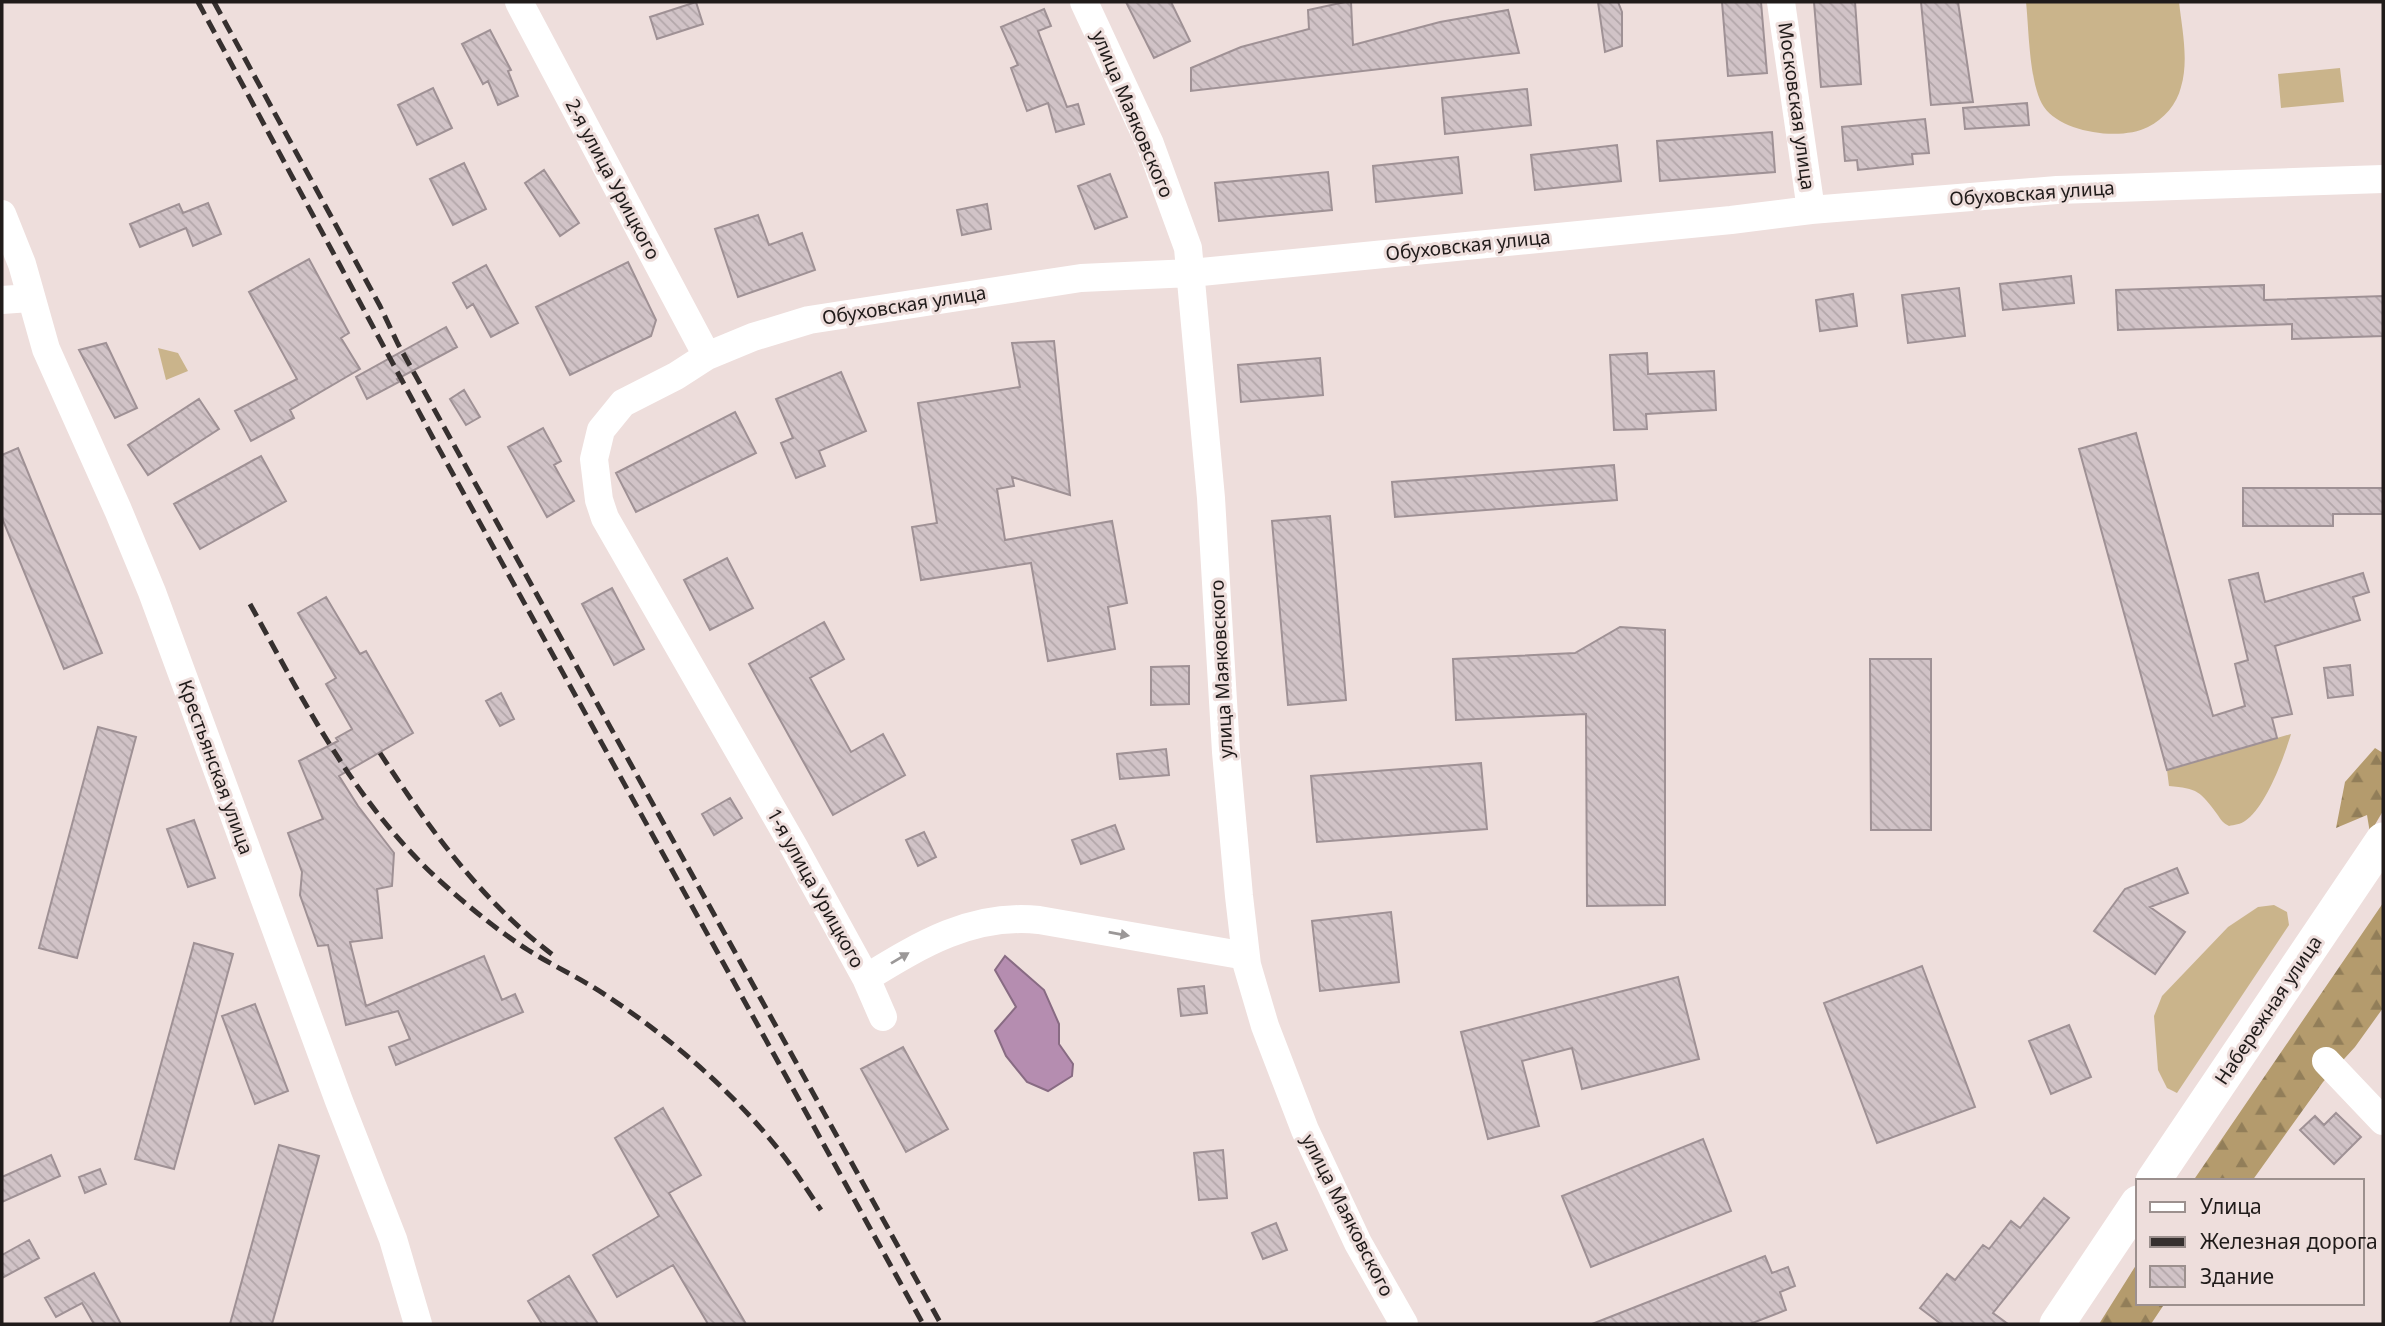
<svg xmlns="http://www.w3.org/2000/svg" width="2385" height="1326" viewBox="0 0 2385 1326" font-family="'Noto Sans',sans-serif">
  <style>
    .grass { fill: #cab48b }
    .forest { fill: url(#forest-firs) }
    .water { fill: #b58db0; stroke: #886b83; stroke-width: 2 }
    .building { fill: url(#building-back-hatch); stroke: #9f9195; stroke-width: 2 }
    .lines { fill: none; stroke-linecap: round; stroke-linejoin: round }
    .minor { stroke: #fff; stroke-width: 28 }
    .major { stroke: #fff; stroke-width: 35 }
    .rail { stroke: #36302f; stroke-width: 5; stroke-dasharray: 14 7; stroke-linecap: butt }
    .oneway { fill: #9b9898 }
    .labels { text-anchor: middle; stroke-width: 6; stroke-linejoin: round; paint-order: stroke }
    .street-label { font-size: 19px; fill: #201b1a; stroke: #eededc }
  </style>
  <defs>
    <pattern id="forest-firs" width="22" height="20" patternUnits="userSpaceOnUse" patternTransform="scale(1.75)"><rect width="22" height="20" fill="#b49b6d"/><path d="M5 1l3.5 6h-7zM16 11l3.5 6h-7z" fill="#927e59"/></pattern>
    <pattern id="building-back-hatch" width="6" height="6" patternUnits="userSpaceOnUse" patternTransform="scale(1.75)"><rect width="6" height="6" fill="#d1c3c7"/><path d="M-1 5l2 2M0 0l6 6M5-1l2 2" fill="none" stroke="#b3a7aa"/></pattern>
  </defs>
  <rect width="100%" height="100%" fill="#eededc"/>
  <path class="grass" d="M2026 2H2179C2182 29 2189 60 2181 87 2177 104 2164 119 2148 127 2121 141 2062 133 2044 107 2029 85 2029 29 2026 2Z
    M2340 68 2344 102 2281 108 2278 74Z
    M158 348 178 353 188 371 166 380Z
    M2291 734C2284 757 2266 807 2245 821 2241 824 2234 825 2229 826 2223 823 2221 820 2217 814 2201 792 2197 788 2169 786L2167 770Z
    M2274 905 2287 912 2289 925 2177 1093 2167 1088 2158 1070 2154 1016 2162 996 2228 927 2258 907Z"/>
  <path class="forest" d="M2375 748 2383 753V811L2370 833 2367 815 2336 828 2345 782Z
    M2383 903V1008L2355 1047 2323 1082 2252 1181H2193Z
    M2138 1262V1303H2165L2151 1324H2099Z"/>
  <path class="water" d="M1005 956 1044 990 1059 1024V1044L1073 1064 1072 1076 1048 1091 1027 1082 1006 1056 995 1031 1016 1007 995 970Z"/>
  <path class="building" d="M696 2 703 24 657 39 650 17Z
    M1126 2H1171L1190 41 1154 58Z
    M1345 2H1351L1353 45 1440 22 1508 10 1519 53 1191 91V68L1241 47 1309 29 1308 10Z
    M1598 2H1618L1622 12V46L1605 52Z
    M1722 2H1761L1767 73 1728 76Z
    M1814 2H1855L1861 84 1821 87Z
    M1921 2H1958L1973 102 1931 105Z
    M1044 9 1051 26 1038 31 1067 107 1078 104 1084 124 1056 132 1048 103 1027 111 1011 68 1018 65 1001 27Z
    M490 30 511 70 508 71 518 96 498 105 488 81 483 84 462 44Z
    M433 88 452 128 417 145 398 105Z
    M1527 89 1531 125 1445 134 1442 98Z
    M2027 103 2029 125 1965 129 1963 108Z
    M1925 119 1929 153 1912 154 1913 164 1858 170 1857 160 1845 161 1842 127Z
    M1772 132 1775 172 1660 181 1657 141Z
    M1617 145 1621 181 1535 190 1531 155Z
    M1458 157 1462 193 1376 202 1373 166Z
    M464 163 486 209 453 225 430 179Z
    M544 170 579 223 560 236 525 183Z
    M1328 172 1332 210 1219 221 1215 183Z
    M1110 174 1127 217 1095 229 1078 186Z
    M208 203 221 234 193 246 186 228 140 247 130 224 179 204 183 213Z
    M987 204 991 229 962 235 957 210Z
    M758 215 769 245 802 233 815 270 738 297 715 229Z
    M309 259 349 333 341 338 360 369 290 410 294 418 251 441 235 411 297 379 249 292Z
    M628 262 656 320 651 336 570 375 536 307Z
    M486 265 518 323 491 337 473 304 467 308 453 283Z
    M2071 276 2074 303 2003 310 2000 284Z
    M2264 285V300L2383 296V336L2292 339V324L2118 330 2116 290Z
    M1959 288 1965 336 1908 343 1902 295Z
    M1853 294 1857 326 1820 331 1816 300Z
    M446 327 457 347 397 379 399 382 367 399 356 377Z
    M1054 341 1070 495 1012 477 1014 486 997 489 1005 540 1112 521 1127 603 1108 607 1115 649 1048 661 1031 563 921 580 912 527 937 523 918 403 1020 387 1012 343Z
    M106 343 137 408 115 418 79 350Z
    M1647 353 1648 374 1714 371 1716 410 1646 414 1647 429 1614 430 1610 355Z
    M1320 358 1323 395 1241 402 1238 365Z
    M841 372 866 431 819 451 825 466 796 478 781 443 793 438 776 399Z
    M464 390 480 417 466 425 450 399Z
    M199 399 219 429 148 475 128 445Z
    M735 412 756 453 636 512 616 473Z
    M543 428 561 461 554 465 574 501 547 517 508 447Z
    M2136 433 2213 716 2245 706 2235 664 2248 660 2229 580 2258 573 2265 602 2363 573 2369 592 2353 597 2360 620 2275 646 2292 714 2272 718 2277 738 2167 770 2079 449Z
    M18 448 102 653 64 669 2 518V455Z
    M261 456 286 501 200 549 174 504Z
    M1614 465 1617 500 1395 517 1392 482Z
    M2243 488H2383V514H2333V526H2243Z
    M1330 516 1346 700 1288 705 1272 521Z
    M727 558 753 608 710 630 684 580Z
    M612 588 644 649 614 665 582 604Z
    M326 597 360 654 366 651 413 733 339 776 358 806 394 853 392 886 377 889 382 938 350 942 366 1006 484 956 502 1000 515 994 523 1012 396 1065 389 1047 410 1039 398 1011 346 1025 328 945 318 946 300 895 302 872 288 833 323 819 299 761 338 741 336 738 352 729 326 684 336 678 298 613Z
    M824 622 844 659 810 678 851 752 883 734 905 775 833 815 749 664Z
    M1620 627 1665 630V905L1587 906 1586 714 1456 720 1453 659 1575 653Z
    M1870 659H1931V830H1871Z
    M2350 665 2353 695 2328 698 2324 668Z
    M1189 666V704L1151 705V667Z
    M501 693 514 719 500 726 486 701Z
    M98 727 136 737 77 958 39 948Z
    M1166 749 1169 775 1120 779 1117 754Z
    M1481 763 1487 829 1317 842 1311 776Z
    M730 798 742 818 714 835 702 814Z
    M194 820 215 878 188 887 167 829Z
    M1115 825 1124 849 1081 864 1072 840Z
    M924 832 936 857 918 866 906 840Z
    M2177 868 2188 893 2150 907 2185 932 2155 974 2094 931 2125 889Z
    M1391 912 1399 982 1320 991 1312 921Z
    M194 943 233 954 174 1169 135 1159Z
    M1922 966 1975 1107 1877 1143 1824 1003Z
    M1678 977 1699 1059 1582 1089 1572 1048 1522 1061 1539 1126 1488 1139 1461 1032Z
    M1204 986 1207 1013 1181 1016 1178 989Z
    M255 1004 288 1091 255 1104 222 1016Z
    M2069 1025 2091 1077 2051 1094 2029 1041Z
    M903 1047 948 1129 906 1152 861 1069Z
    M663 1108 701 1175 669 1193 746 1324H708L673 1265 617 1297 593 1255 659 1216 615 1138Z
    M2336 1113 2361 1137 2334 1164 2300 1130 2315 1116 2324 1125Z
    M1703 1139 1731 1211 1591 1267 1562 1196Z
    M279 1145 319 1156 272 1324H230Z
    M1223 1150 1227 1198 1199 1200 1194 1153Z
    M51 1155 60 1176 2 1202V1177Z
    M100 1169 106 1184 85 1193 79 1177Z
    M2044 1198 2069 1218 1993 1313 2008 1324H1941L1920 1308 1947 1274 1955 1280 1983 1245 1989 1249 2011 1221 2020 1228Z
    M1276 1223 1287 1250 1263 1259 1252 1233Z
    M29 1240 39 1258 2 1278V1255Z
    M1765 1256 1772 1273 1788 1267 1795 1286 1780 1292 1786 1310 1750 1324H1592Z
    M94 1273 121 1324H94L82 1303 56 1317 45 1298Z
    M569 1276 587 1306 598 1324H542L528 1301Z"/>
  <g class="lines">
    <path class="minor" d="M519 2 707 356
      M1084 2 1150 144 1188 248 1211 498 1226 752 1239 896 1247 965 1265 1026 1305 1130 1358 1243 1404 1324
      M1781 2 1811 210
      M2 214 22 264 46 349 118 510 152 592 339 1101 393 1239 418 1324
      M2 300 30 298
      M1246 956 1039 920C972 913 920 945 866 978L794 847 605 518 599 500 594 459 601 430 623 403 676 376 707 356 753 337 809 320 1081 278 1191 273 1731 220 1811 210 2057 190 2383 179
      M866 978 883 1017
      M2326 1061 2383 1121"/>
    <path class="major" d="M2153 1181 2383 840
      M2057 1324 2138 1203"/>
    <path class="rail" d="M198 2 433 438 923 1324
      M214 2 380 306 398 344 941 1324
      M250 604C307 707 358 810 449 889 474 911 500 932 528 950 555 967 584 980 610 998 673 1040 731 1090 779 1150 794 1169 807 1190 821 1210
      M380 753C428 827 481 901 553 955"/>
  </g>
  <defs><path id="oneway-solid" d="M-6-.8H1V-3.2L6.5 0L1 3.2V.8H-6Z" transform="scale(1.75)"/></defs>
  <g class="oneway">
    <use href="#oneway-solid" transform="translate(1119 934) rotate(10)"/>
    <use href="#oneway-solid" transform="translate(900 958) rotate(-31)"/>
  </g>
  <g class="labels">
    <g class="street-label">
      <text transform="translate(1797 106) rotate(82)" y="7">Московская улица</text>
      <text transform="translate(1133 114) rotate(67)" y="7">улица Маяковского</text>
      <text transform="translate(613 179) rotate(62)" y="7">2-я улица Урицкого</text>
      <text transform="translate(2032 193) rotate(-4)" y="7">Обуховская улица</text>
      <text transform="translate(1468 245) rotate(-6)" y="7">Обуховская улица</text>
      <text transform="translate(904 305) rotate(-9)" y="7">Обуховская улица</text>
      <text transform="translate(1221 669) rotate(-93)" y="7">улица Маяковского</text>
      <text transform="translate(216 767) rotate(70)" y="7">Крестьянская улица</text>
      <text transform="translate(816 888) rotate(61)" y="7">1-я улица Урицкого</text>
      <text transform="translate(2268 1010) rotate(-56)" y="7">Набережная улица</text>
      <text transform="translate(1348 1215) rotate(63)" y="7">улица Маяковского</text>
    </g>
  </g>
  <rect width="2385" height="1326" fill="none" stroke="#201b1a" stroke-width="7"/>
  <rect x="2136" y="1179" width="228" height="126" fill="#eededc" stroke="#9c908e" stroke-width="2"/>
  <rect x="2150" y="1202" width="35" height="10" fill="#ffffff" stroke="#9c908e" stroke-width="2"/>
  <text x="2200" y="1214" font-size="21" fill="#201b1a">Улица</text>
  <rect x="2150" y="1237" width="35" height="10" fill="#36302f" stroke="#9c908e" stroke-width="2"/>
  <text x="2200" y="1249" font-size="21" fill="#201b1a">Железная дорога</text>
  <rect x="2150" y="1266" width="35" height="21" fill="url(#building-back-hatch)" stroke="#9c908e" stroke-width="2"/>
  <text x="2200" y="1284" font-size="21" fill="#201b1a">Здание</text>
</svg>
